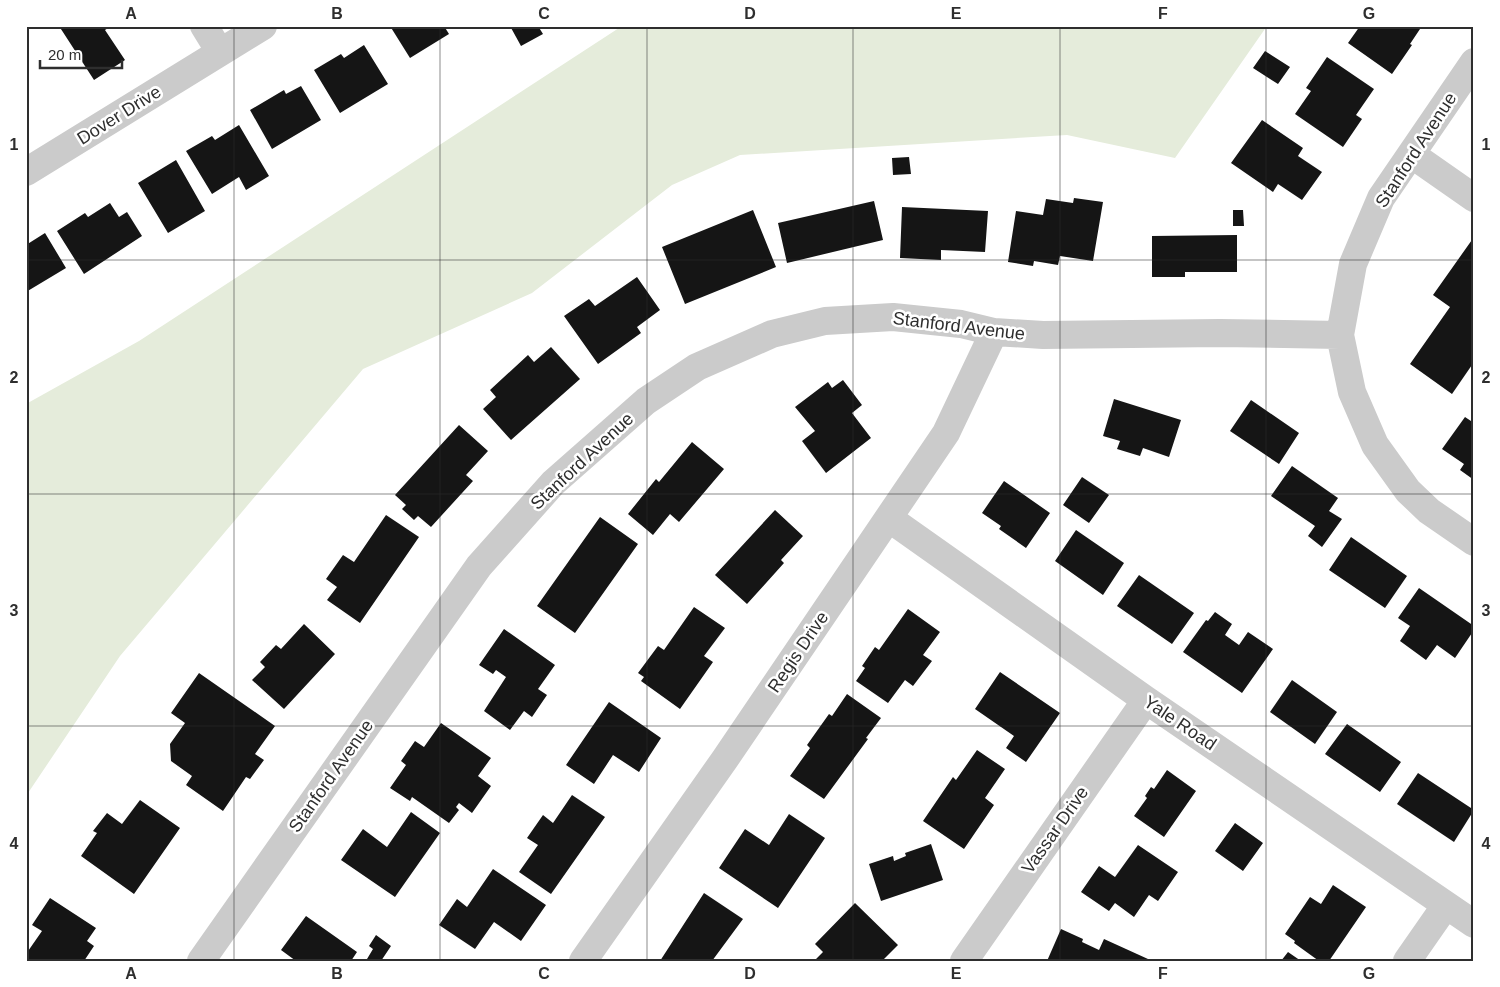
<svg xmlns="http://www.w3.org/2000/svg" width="1500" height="987" viewBox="0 0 1500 987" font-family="Helvetica,sans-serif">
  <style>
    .green { fill: #e5ecdb }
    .building { fill: #151515 }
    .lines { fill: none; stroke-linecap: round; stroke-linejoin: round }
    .minor { stroke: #cbcbcb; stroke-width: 28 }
    .grid { fill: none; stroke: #2e2e2e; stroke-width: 1; stroke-opacity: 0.55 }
    .labels { text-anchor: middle; stroke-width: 5; stroke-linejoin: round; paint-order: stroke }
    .street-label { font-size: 18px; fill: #2e2e2e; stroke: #fff }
    .neatline { fill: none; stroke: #2e2e2e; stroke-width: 2 }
    .grid-label { font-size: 16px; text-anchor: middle; font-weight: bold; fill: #2e2e2e }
  </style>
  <rect width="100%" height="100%" fill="#fff"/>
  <path class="green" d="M622 26H1267L1175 158 1067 135 740 155 672 185 532 293 363 369 120 656 26 796V404L139 341Z"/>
  <path class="building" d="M59 26H111L105 30 125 60 94 80Z
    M390 26H444L449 34 410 58Z
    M510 26H538L543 34 521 46Z
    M1360 26H1422L1410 44 1412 45 1392 74 1348 43Z
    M364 45 388 84 340 113 314 70 341 54 344 58Z
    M1265 51 1290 67 1278 84 1253 68Z
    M1327 57 1374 89 1356 115 1362 119 1343 147 1295 114 1311 91 1306 88Z
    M301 86 321 120 272 149 250 110 284 90 286 94Z
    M1262 120 1303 148 1298 156 1322 172 1302 200 1278 184 1273 192 1231 163Z
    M239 125 269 176 246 190 239 177 212 194 186 151 212 136 215 140Z
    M909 157 911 174 893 175 892 158Z
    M176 160 205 211 168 233 138 183Z
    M1074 198 1103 202 1093 261 1060 256 1058 265 1034 261 1033 266 1008 262 1016 211 1043 215 1046 199 1073 203Z
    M874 201 883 240 787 263 778 223Z
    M110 203 119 217 127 212 142 236 84 274 57 231 85 213 88 217Z
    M902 207 988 211 985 252 941 250V260L900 258Z
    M753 210 776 267 685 304 662 247Z
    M1233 210H1243L1244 226H1233Z
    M45 233 66 268 26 292V245Z
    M1237 235V272H1185V277H1152V236Z
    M1474 237V319L1472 322 1474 323V362L1452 394 1410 364 1450 307 1433 295Z
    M637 277 660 310 637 327 641 333 598 364 564 316 589 299 595 306Z
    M551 347 580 379 511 440 483 409 496 397 490 390 528 355 534 362Z
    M843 380 862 405 852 413 871 438 826 473 802 441 815 431 795 407 828 382 832 388Z
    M1114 399 1181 420 1169 457 1143 448 1140 456 1117 449 1120 441 1103 436Z
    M1251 400 1299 433 1279 464 1230 431Z
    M1465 417 1474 423V480L1460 470 1464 464 1442 449Z
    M459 425 488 451 466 475 473 481 431 527 418 516 414 520 402 509 406 505 395 495Z
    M692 442 724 469 679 522 670 514 653 535 628 514 656 479 659 482Z
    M1292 466 1338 498 1329 511 1342 519 1322 547 1308 536 1315 526 1271 496Z
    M1082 477 1109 495 1089 523 1063 505Z
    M1004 481 1050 513 1026 548 999 529 1001 526 982 513Z
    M775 510 803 536 781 560 784 563 747 604 715 575Z
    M386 515 419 537 360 623 327 600 337 587 326 579 343 555 354 562Z
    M600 517 638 544 575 633 537 606Z
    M1076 530 1124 563 1103 595 1055 561Z
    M1351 537 1407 576 1385 608 1329 570Z
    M1139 575 1194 613 1172 644 1117 606Z
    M1419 588 1474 626V630L1455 658 1437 645 1426 660 1400 641 1410 626 1398 618Z
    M694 607 725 628 704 656 713 662 680 709 641 681 644 677 638 673 658 646 664 650Z
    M908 609 940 632 923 655 932 661 913 686 905 680 888 703 856 681 865 668 862 666 875 647 879 650Z
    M1215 612 1232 624 1225 635 1239 645 1248 632 1273 649 1242 693 1183 652 1206 620 1208 621Z
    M304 624 335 654 284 709 252 680 265 667 260 662 276 645 281 649Z
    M504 629 555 665 538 689 547 695 532 717 524 711 510 730 484 711 506 677 496 670 493 674 479 665Z
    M1000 672 1060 713 1026 762 1006 748 1014 736 975 709Z
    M199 673 275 726 255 754 264 760 250 779 246 777 223 811 186 785 192 776 171 761 170 744 185 723 171 713Z
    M1292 680 1337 712 1315 744 1270 712Z
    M847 694 881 718 866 738 868 739 824 799 790 776 810 748 807 745 829 714 832 716Z
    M609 702 661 738 639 772 613 755 594 784 566 765Z
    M441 723 491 758 478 776 491 786 472 813 459 803 456 807 459 810 449 823 412 797 410 801 390 788 406 765 401 761 415 741 424 747Z
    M1347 724 1401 762 1380 792 1325 754Z
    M977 750 1005 769 985 798 994 805 964 849 923 821 953 777 956 780Z
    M1167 770 1196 791 1164 837 1134 816 1147 798 1145 796 1151 787 1154 789Z
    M1418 773 1474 810 1454 842 1397 804Z
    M572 795 605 817 551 894 519 872 538 845 527 838 543 815 553 823Z
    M140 800 180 828 134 894 81 856 97 833 93 831 107 813 122 824Z
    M411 812 440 833 395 897 341 860 363 829 387 847Z
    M789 814 825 838 778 908 719 868 745 829 769 845Z
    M1235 823 1263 843 1243 871 1215 851Z
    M931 844 943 880 881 901 869 864 893 856 894 861 906 856 905 853Z
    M1138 845 1178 872 1158 901 1149 895 1134 917 1115 903 1109 911 1081 892 1099 866 1115 877Z
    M493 869 546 905 521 941 494 922 475 949 439 925 457 899 467 907Z
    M1333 885 1366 907 1329 961H1319L1294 943 1295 941 1285 934 1310 897 1321 904Z
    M704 893 743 919 712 961H660Z
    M50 898 96 928 87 941 94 946 84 961H26V954L42 931 32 925Z
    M855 903 898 945 882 961H814L823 952 815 944Z
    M306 916 357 952 351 961H296L281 950Z
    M1061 929 1083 939 1082 942 1099 950 1104 939 1148 959 1147 961H1047Z
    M376 935 391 946 381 961H369L367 959 373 949 369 946Z
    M1288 952 1301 961H1281Z"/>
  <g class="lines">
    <path class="minor" d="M204 26 220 52
      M1474 62 1381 198 1353 264 1340 335 1352 392 1375 445 1408 491 1429 511 1474 542
      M1411 154 1474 198
      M26 172 263 26
      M890 519 1146 700 1474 924
      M201 961 479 566 553 483 646 401 697 367 772 334 825 321 893 317 961 324 994 332 1043 335 1220 333 1340 335
      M583 961 725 759 946 433 994 332
      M964 961 1146 700
      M1407 961 1446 905"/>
  </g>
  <path class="grid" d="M234 26V961M440 26V961M647 26V961M853 26V961M1060 26V961M1266 26V961M26 260H1474M26 494H1474M26 726H1474"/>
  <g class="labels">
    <g class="street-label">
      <text transform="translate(119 115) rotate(-32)" y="6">Dover Drive</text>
      <text transform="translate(1416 150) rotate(-57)" y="6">Stanford Avenue</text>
      <text transform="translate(959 326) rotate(7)" y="6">Stanford Avenue</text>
      <text transform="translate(582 461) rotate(-43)" y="6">Stanford Avenue</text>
      <text transform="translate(798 652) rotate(-56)" y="6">Regis Drive</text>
      <text transform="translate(1180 723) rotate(34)" y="6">Yale Road</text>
      <text transform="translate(331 776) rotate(-55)" y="6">Stanford Avenue</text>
      <text transform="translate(1055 830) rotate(-55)" y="6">Vassar Drive</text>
    </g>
  </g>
  <rect width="1500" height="987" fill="none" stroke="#ffffff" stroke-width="55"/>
  <path d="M40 60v8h82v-8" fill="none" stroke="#2e2e2e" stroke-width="2.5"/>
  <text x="48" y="60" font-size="15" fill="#2e2e2e" stroke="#ffffff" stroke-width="4" paint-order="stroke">20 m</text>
  <rect x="28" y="28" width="1444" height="932" class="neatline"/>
  <g class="grid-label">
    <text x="131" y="19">A</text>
    <text x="337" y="19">B</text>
    <text x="544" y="19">C</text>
    <text x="750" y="19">D</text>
    <text x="956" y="19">E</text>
    <text x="1163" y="19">F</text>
    <text x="1369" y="19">G</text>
    <text x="14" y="150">1</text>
    <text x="1486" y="150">1</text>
    <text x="14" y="383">2</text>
    <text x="1486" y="383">2</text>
    <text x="14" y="616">3</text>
    <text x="1486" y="616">3</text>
    <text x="14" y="849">4</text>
    <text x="1486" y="849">4</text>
    <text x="131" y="979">A</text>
    <text x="337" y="979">B</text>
    <text x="544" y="979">C</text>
    <text x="750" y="979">D</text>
    <text x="956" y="979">E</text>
    <text x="1163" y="979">F</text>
    <text x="1369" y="979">G</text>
  </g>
</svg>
